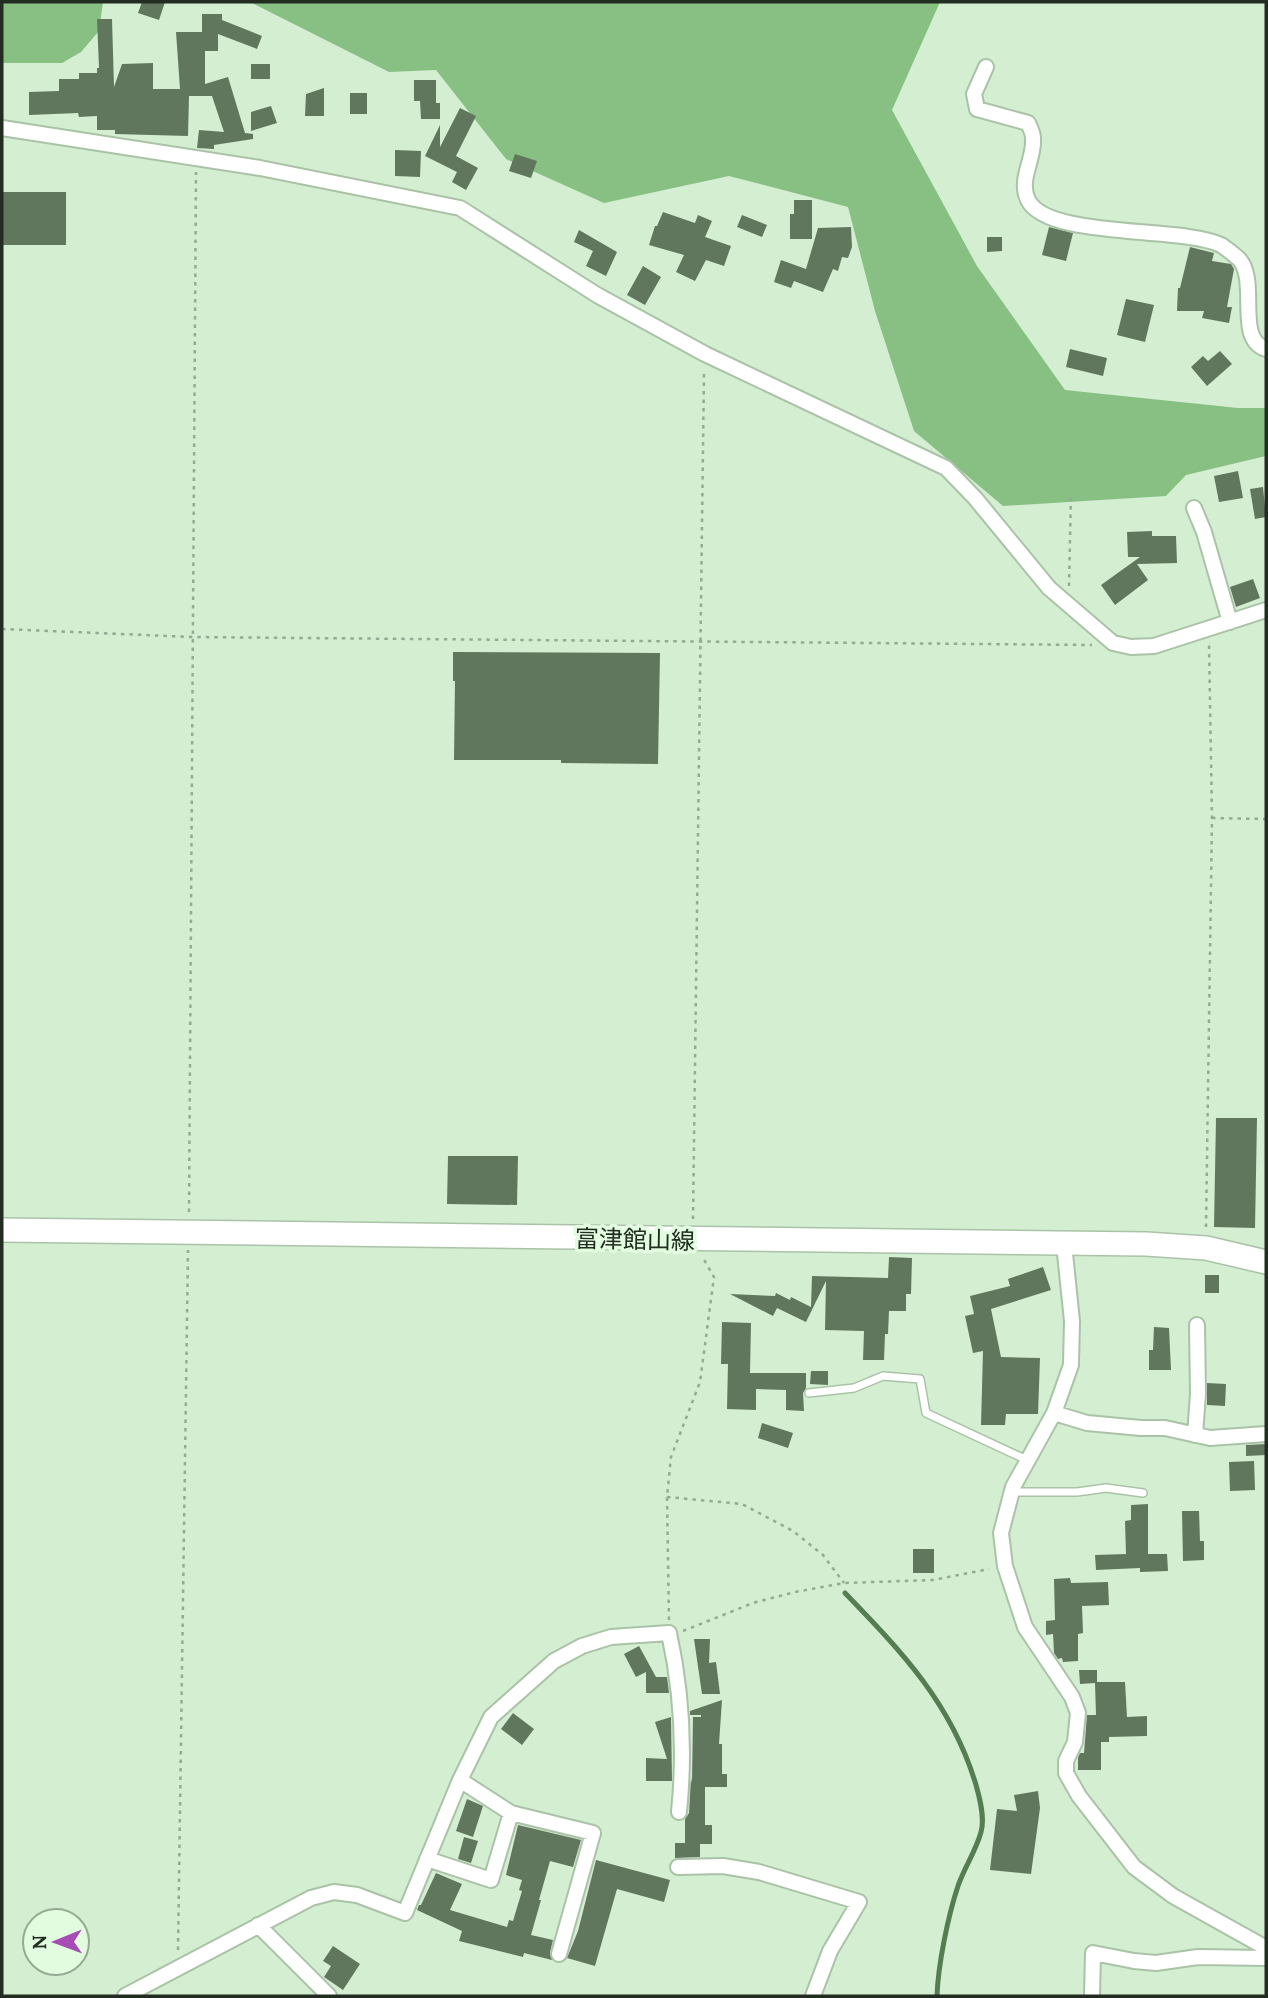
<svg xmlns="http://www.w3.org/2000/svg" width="1268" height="1998" viewBox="0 0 1268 1998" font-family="Lora,'Noto Sans JP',serif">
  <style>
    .forest { fill: #88c084 }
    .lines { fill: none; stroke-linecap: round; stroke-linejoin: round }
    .stream { stroke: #547d51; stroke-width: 5 }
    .building { fill: #60775e }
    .service-casing { stroke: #aac3a7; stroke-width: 10 }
    .minor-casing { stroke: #aac3a7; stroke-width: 18 }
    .primary-casing { stroke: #aac3a7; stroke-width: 26 }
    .path { stroke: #95aa94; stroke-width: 2.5; stroke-dasharray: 3.5 5; stroke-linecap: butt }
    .service { stroke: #fff; stroke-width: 7 }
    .minor { stroke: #fff; stroke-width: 14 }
    .primary { stroke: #fff; stroke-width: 23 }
    .labels { text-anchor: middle; stroke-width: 7; stroke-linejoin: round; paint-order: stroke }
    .street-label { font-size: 24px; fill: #222c21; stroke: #e1fcdf }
  </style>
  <rect width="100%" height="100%" fill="#d4eed2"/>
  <path class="forest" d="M2 2H103L99 31 81 52 62 63H2Z
    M250 2H940L892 110 977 266 1065 390 1238 408H1266V456L1186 475 1166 496 1003 506 914 431 875 311 848 207 729 176 604 203 506 159 436 70 389 72Z"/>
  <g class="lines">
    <path class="stream" d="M845 1593C902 1652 952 1704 976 1785 980 1799 985 1818 981 1832 976 1851 964 1868 958 1886 948 1916 938 1965 937 1996"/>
  </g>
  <path class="building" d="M142 2H165L159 20 138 13Z
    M202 14H222V20L262 36 257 49 218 34V51H205V84L228 77 245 133 253 134V139L214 145V149L197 148 199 130 224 132 212 96H189L188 136 115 134V130H97V116L79 117 78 113 29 115V92L59 91V79H79V73H97V68H99L97 19H112L114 87 122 64 153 63V89H180L176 32H202Z
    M251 64H270V79H251Z
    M414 80H436V103H440V119H421L420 101H414Z
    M324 88V116H305L306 94Z
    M350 93H367V114H350Z
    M271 106 277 123 251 131V112Z
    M460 108 476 116 456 156 478 168 466 190 452 182 457 172 425 156 440 125V147Z
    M395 150 421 151 420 177 395 176Z
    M515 154 537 161 531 178 509 171Z
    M2 192H66V245H2Z
    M794 200H812V239H790V214H794Z
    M663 212 695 223 698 215 712 221 705 237 731 246 724 266 706 260 695 281 676 272 684 255 649 245 655 226H657Z
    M742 215 767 225 762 237 737 227Z
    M851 227 852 247 848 258 842 257 838 271 833 269 823 292 794 281 791 288 774 282 781 260 806 269 818 228Z
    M1049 227 1073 233 1066 261 1042 255Z
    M579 230 617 252 606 276 586 266 593 251 574 242Z
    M987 237H1002V251L987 252Z
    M1190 247 1214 253 1212 261 1231 264 1234 269 1227 307H1232L1229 323 1202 318 1204 311H1177L1178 288H1180Z
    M643 266 661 277 645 305 627 295Z
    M1126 299 1154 305 1145 342 1117 335Z
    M1070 349 1107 358 1103 376 1066 367Z
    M1220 351 1232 364 1207 386 1191 367 1203 356 1208 361Z
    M1238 471 1243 498 1219 502 1214 476Z
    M1263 487 1266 517 1255 519 1250 489Z
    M1152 531V536H1176L1177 563 1137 564 1148 580 1115 605 1101 585 1140 557H1128L1127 532Z
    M1253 579 1260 598 1236 607 1230 587Z
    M453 652 660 653 658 764 561 763V760H454L455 681H453Z
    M1216 1118H1257L1255 1228 1214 1227Z
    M448 1156H518L517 1205 447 1204Z
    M889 1257 912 1258 911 1294H906V1311H889L888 1334H885L884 1360H863L864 1331 825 1330 826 1281 806 1322 777 1308 773 1316 730 1294 775 1296 776 1293 790 1300 791 1297 811 1307 812 1276 888 1278Z
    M1043 1267 1051 1290 991 1309 1001 1357 1040 1358 1038 1414H1006L1005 1425H981L983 1351 973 1353 965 1316 974 1314 970 1296 1010 1286 1008 1279Z
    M1205 1275H1219V1293H1205Z
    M722 1322 751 1323 750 1373H806V1388L803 1393 804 1411 786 1410V1390L756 1389V1410L727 1409 728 1364H721Z
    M1154 1327 1169 1328 1171 1370H1149V1350H1153Z
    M811 1371H828V1385L810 1384Z
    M1207 1383 1226 1384 1225 1406 1207 1405Z
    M762 1423 793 1433 788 1448 758 1438Z
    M1266 1444V1455L1246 1456V1445Z
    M1254 1461 1255 1490 1230 1491 1229 1462Z
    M1148 1504V1554H1167L1168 1571 1140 1572V1568L1096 1570 1095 1555 1126 1554 1125 1521 1131 1520V1505Z
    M1182 1511H1199L1200 1541H1204V1560L1183 1561Z
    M913 1549H934V1573H913Z
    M1070 1578 1071 1583 1108 1582 1109 1605 1082 1606 1083 1633 1078 1634V1661L1063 1662 1062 1658 1058 1659 1054 1653 1053 1634 1046 1635V1621L1055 1620 1054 1579Z
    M694 1639H710L709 1663 716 1662 720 1694H702Z
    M639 1646 656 1677H667L669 1693H646V1672L636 1677 624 1654Z
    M1079 1670H1097V1682H1125L1127 1717 1147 1716V1736L1109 1737V1742H1101V1770H1078V1758L1080 1753H1084L1087 1715H1096L1095 1683 1080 1684Z
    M722 1700 719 1744H722V1774H727V1787H705V1825H712V1844H700V1857L675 1858V1843H685V1819L689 1813 691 1778 692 1783 693 1717H701V1715H690V1711Z
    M513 1713 534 1729 522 1745 501 1729Z
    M671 1717 672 1781H646V1758L667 1759 655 1722Z
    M1038 1791 1040 1808 1031 1874 990 1870 997 1809 1017 1811 1014 1795Z
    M467 1799 483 1806 473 1837 456 1831Z
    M518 1825 581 1840 573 1867 550 1861 539 1900H541L531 1935 553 1940 550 1952 552 1960 524 1953 523 1957 459 1941 462 1931 417 1910 419 1905H421L436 1873 462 1884 450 1910 507 1927 509 1920 513 1921 522 1891 519 1890 522 1880 506 1875Z
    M464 1837 478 1841 471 1863 458 1859Z
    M596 1860 670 1880 664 1902 617 1889 595 1966 567 1958 578 1931Z
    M333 1946 360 1964 343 1990 324 1977 331 1966 323 1961Z"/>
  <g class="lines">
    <g class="service-casing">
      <path id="service" d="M809 1393 854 1388 883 1376 920 1379 926 1413 1027 1460
        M1012 1492H1077L1106 1488 1143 1493"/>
    </g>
    <g class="minor-casing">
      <path id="minor" d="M986 67 974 94 977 109 1028 123C1030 127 1033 133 1033 138 1035 159 1018 179 1028 200 1047 239 1181 226 1221 245 1226 248 1233 254 1238 258 1260 279 1234 339 1266 349
        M2 128 260 168 460 208 597 295 705 354 946 468 975 498 1049 588 1113 643 1131 647 1154 646 1266 610
        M1194 508 1204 532 1230 622
        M1064 1244 1072 1321 1071 1365 1054 1413 1013 1487 1001 1533 1005 1566 1025 1627 1072 1697 1078 1713 1075 1742 1066 1761V1773L1079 1796 1134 1867 1173 1896 1266 1948
        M1054 1413 1087 1423 1141 1428H1165L1210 1438 1266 1434
        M1195 1435 1198 1394 1197 1325
        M460 1780 511 1813 593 1833 559 1954
        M427 1859 491 1880 511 1813
        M678 1867 723 1866 759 1872 859 1902 830 1951 813 1996
        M258 1925 329 1996
        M125 1996 311 1898 334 1892 357 1895 405 1913 460 1780 491 1717 554 1661 582 1646 611 1637 669 1633C682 1692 685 1752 679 1812
        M1092 1996 1093 1953 1134 1961 1156 1963 1198 1957 1266 1958"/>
    </g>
    <g class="primary-casing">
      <path id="primary" d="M2 1230 1146 1244 1206 1248 1266 1262"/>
    </g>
    <path class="path" d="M1069 586 1071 494
      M2 629 192 637 1092 645
      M1212 818 1266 819
      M189 1212 196 172
      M693 1219 704 372
      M1206 1227 1212 818 1209 643
      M667 1497 742 1504 793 1531 823 1555 844 1583
      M669 1620 667 1497 671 1457 700 1382 714 1277 703 1258
      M683 1631 753 1603 795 1592 844 1583 933 1580 989 1569
      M178 1950 188 1250"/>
    <use href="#service" class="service"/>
    <use href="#minor" class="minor"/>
    <use href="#primary" class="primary"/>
  </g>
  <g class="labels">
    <g class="street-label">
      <text transform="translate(635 1240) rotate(1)" y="8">富津館山線</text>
    </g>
  </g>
  <rect width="1268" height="1998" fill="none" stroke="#222c21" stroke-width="7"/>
  <g transform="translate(56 1942) rotate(269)"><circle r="33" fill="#e1fcdf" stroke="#95a993" stroke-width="2"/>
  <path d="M0-5L12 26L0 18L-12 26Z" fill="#a74bb5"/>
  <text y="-10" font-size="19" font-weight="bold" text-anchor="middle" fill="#222c21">N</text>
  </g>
</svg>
